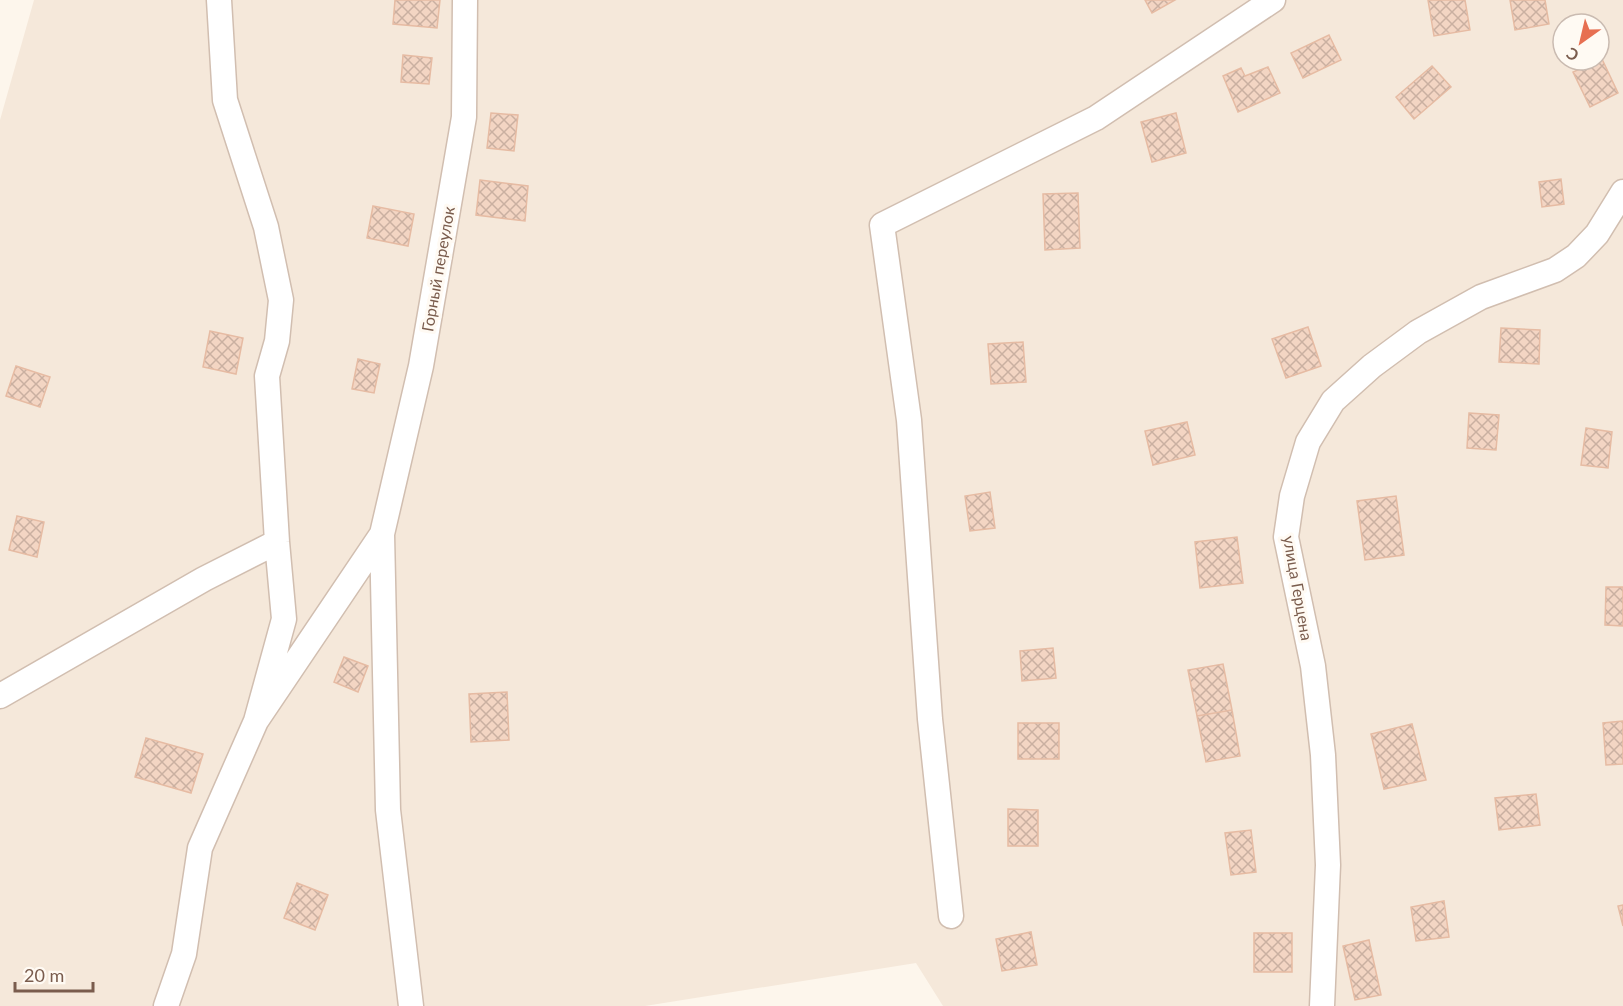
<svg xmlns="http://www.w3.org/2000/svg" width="1623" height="1006" viewBox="0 0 1623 1006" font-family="Lato,sans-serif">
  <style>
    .residential { fill: #f5e8da; fill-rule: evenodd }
    .building { fill: url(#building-cross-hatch); stroke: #e6bba3; stroke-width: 1.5 }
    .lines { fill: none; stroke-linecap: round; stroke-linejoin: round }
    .minor-casing { stroke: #d1beb0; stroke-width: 27 }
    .minor { stroke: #fff; stroke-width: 24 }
    .labels { text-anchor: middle; stroke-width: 6; stroke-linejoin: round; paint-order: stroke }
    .street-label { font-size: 16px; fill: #7a5c4d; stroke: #fffaf3 }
  </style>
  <defs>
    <pattern id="building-cross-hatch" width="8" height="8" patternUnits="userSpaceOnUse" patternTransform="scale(1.5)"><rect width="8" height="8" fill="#f3d5c3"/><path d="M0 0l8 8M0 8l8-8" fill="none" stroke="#cab0a1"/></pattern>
  </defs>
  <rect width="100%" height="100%" fill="#fdf6ec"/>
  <path class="residential" d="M34 0H1623V1006H943L916 963 645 1006H0V120ZM1563 24H1599V60H1563Z"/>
  <path class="building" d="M395 0H440L437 28 393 24Z
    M1145 0H1175L1152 13Z
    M1428 0H1465L1470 30 1434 36Z
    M1510 0H1545L1549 24 1515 30Z
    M1329 35 1341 60 1303 78 1291 53Z
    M403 55 432 58 429 84 401 82Z
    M1602 59 1618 93 1590 107 1573 72Z
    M1432 66 1451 87 1414 119 1396 97Z
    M1268 67 1280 93 1238 112 1223 76 1241 68 1245 76Z
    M491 113 518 115 514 151 487 148Z
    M1176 113 1186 153 1152 162 1141 122Z
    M1561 179 1564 204 1542 207 1539 182Z
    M480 180 528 186 525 221 476 215Z
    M1078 193 1080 248 1045 250 1043 194Z
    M373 206 414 214 408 246 367 238Z
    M1308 327 1321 366 1286 378 1272 339Z
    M1501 328 1540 330 1539 364 1499 362Z
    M210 331 243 338 236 374 203 367Z
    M1023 342 1026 382 991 384 988 344Z
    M358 359 380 364 374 393 352 389Z
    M16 366 50 377 40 407 6 396Z
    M1469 413 1499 415 1496 450 1467 448Z
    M1187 422 1195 455 1153 465 1145 431Z
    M1586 428 1612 432 1608 468 1581 465Z
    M990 492 995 528 970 531 965 496Z
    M1396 496 1404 555 1365 560 1357 501Z
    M17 516 44 522 37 557 9 550Z
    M1237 537 1243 583 1200 588 1195 542Z
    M1606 587H1623V626L1605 625Z
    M1053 648 1056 678 1022 681 1020 651Z
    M344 657 368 666 358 692 334 682Z
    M1223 664 1232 710 1197 716 1188 670Z
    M507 692 509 740 471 742 469 694Z
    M1232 710 1240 756 1206 762 1197 716Z
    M1623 721V764L1606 765 1603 723Z
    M1018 723H1059V759H1018Z
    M1412 724 1426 780 1384 789 1371 734Z
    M146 738 203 754 191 793 135 777Z
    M1536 794 1540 825 1499 830 1495 798Z
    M1008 809 1038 810V846H1008Z
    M1251 830 1256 872 1231 875 1225 833Z
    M297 883 328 895 315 930 284 918Z
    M1444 901 1449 937 1416 941 1411 907Z
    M1623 905V926L1618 906Z
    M1031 932 1037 965 1002 971 996 939Z
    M1254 933H1292V972H1254Z
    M1369 940 1381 995 1355 1000 1343 946Z"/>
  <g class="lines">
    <g class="minor-casing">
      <path id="minor" d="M219 0 225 100 266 227 281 300 277 341 267 376 277 542 284 619 256 721
        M0 696 204 579 277 542
        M951 916 930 719 909 420 882 225 1096 118 1273 0
        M166 1006 184 954 200 848 256 721 382 534
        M411 1006 388 810 382 534 421 366 464 117 465 0
        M1322 1006 1328 865 1323 755 1313 666 1286 537 1292 496 1308 442 1333 401 1372 366 1418 332 1481 297 1555 270 1576 256 1597 234 1623 192"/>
    </g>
    <use href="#minor" class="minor"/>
  </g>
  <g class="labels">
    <g class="street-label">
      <text transform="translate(438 269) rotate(-80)" y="6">Горный переулок</text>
      <text transform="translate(1298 588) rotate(80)" y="6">улица Герцена</text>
    </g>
  </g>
  <g transform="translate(1581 42) rotate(214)"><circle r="28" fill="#fffaf3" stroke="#cabbb1" stroke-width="1.5"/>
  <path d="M0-4.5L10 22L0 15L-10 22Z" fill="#e76f51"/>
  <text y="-9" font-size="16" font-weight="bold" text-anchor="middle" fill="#7a5c4d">С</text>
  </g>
  <path d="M15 982v9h78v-9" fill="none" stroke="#7a5c4d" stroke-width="3"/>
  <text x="24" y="982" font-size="18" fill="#7a5c4d" stroke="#fffaf3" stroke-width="4.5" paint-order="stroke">20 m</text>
</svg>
